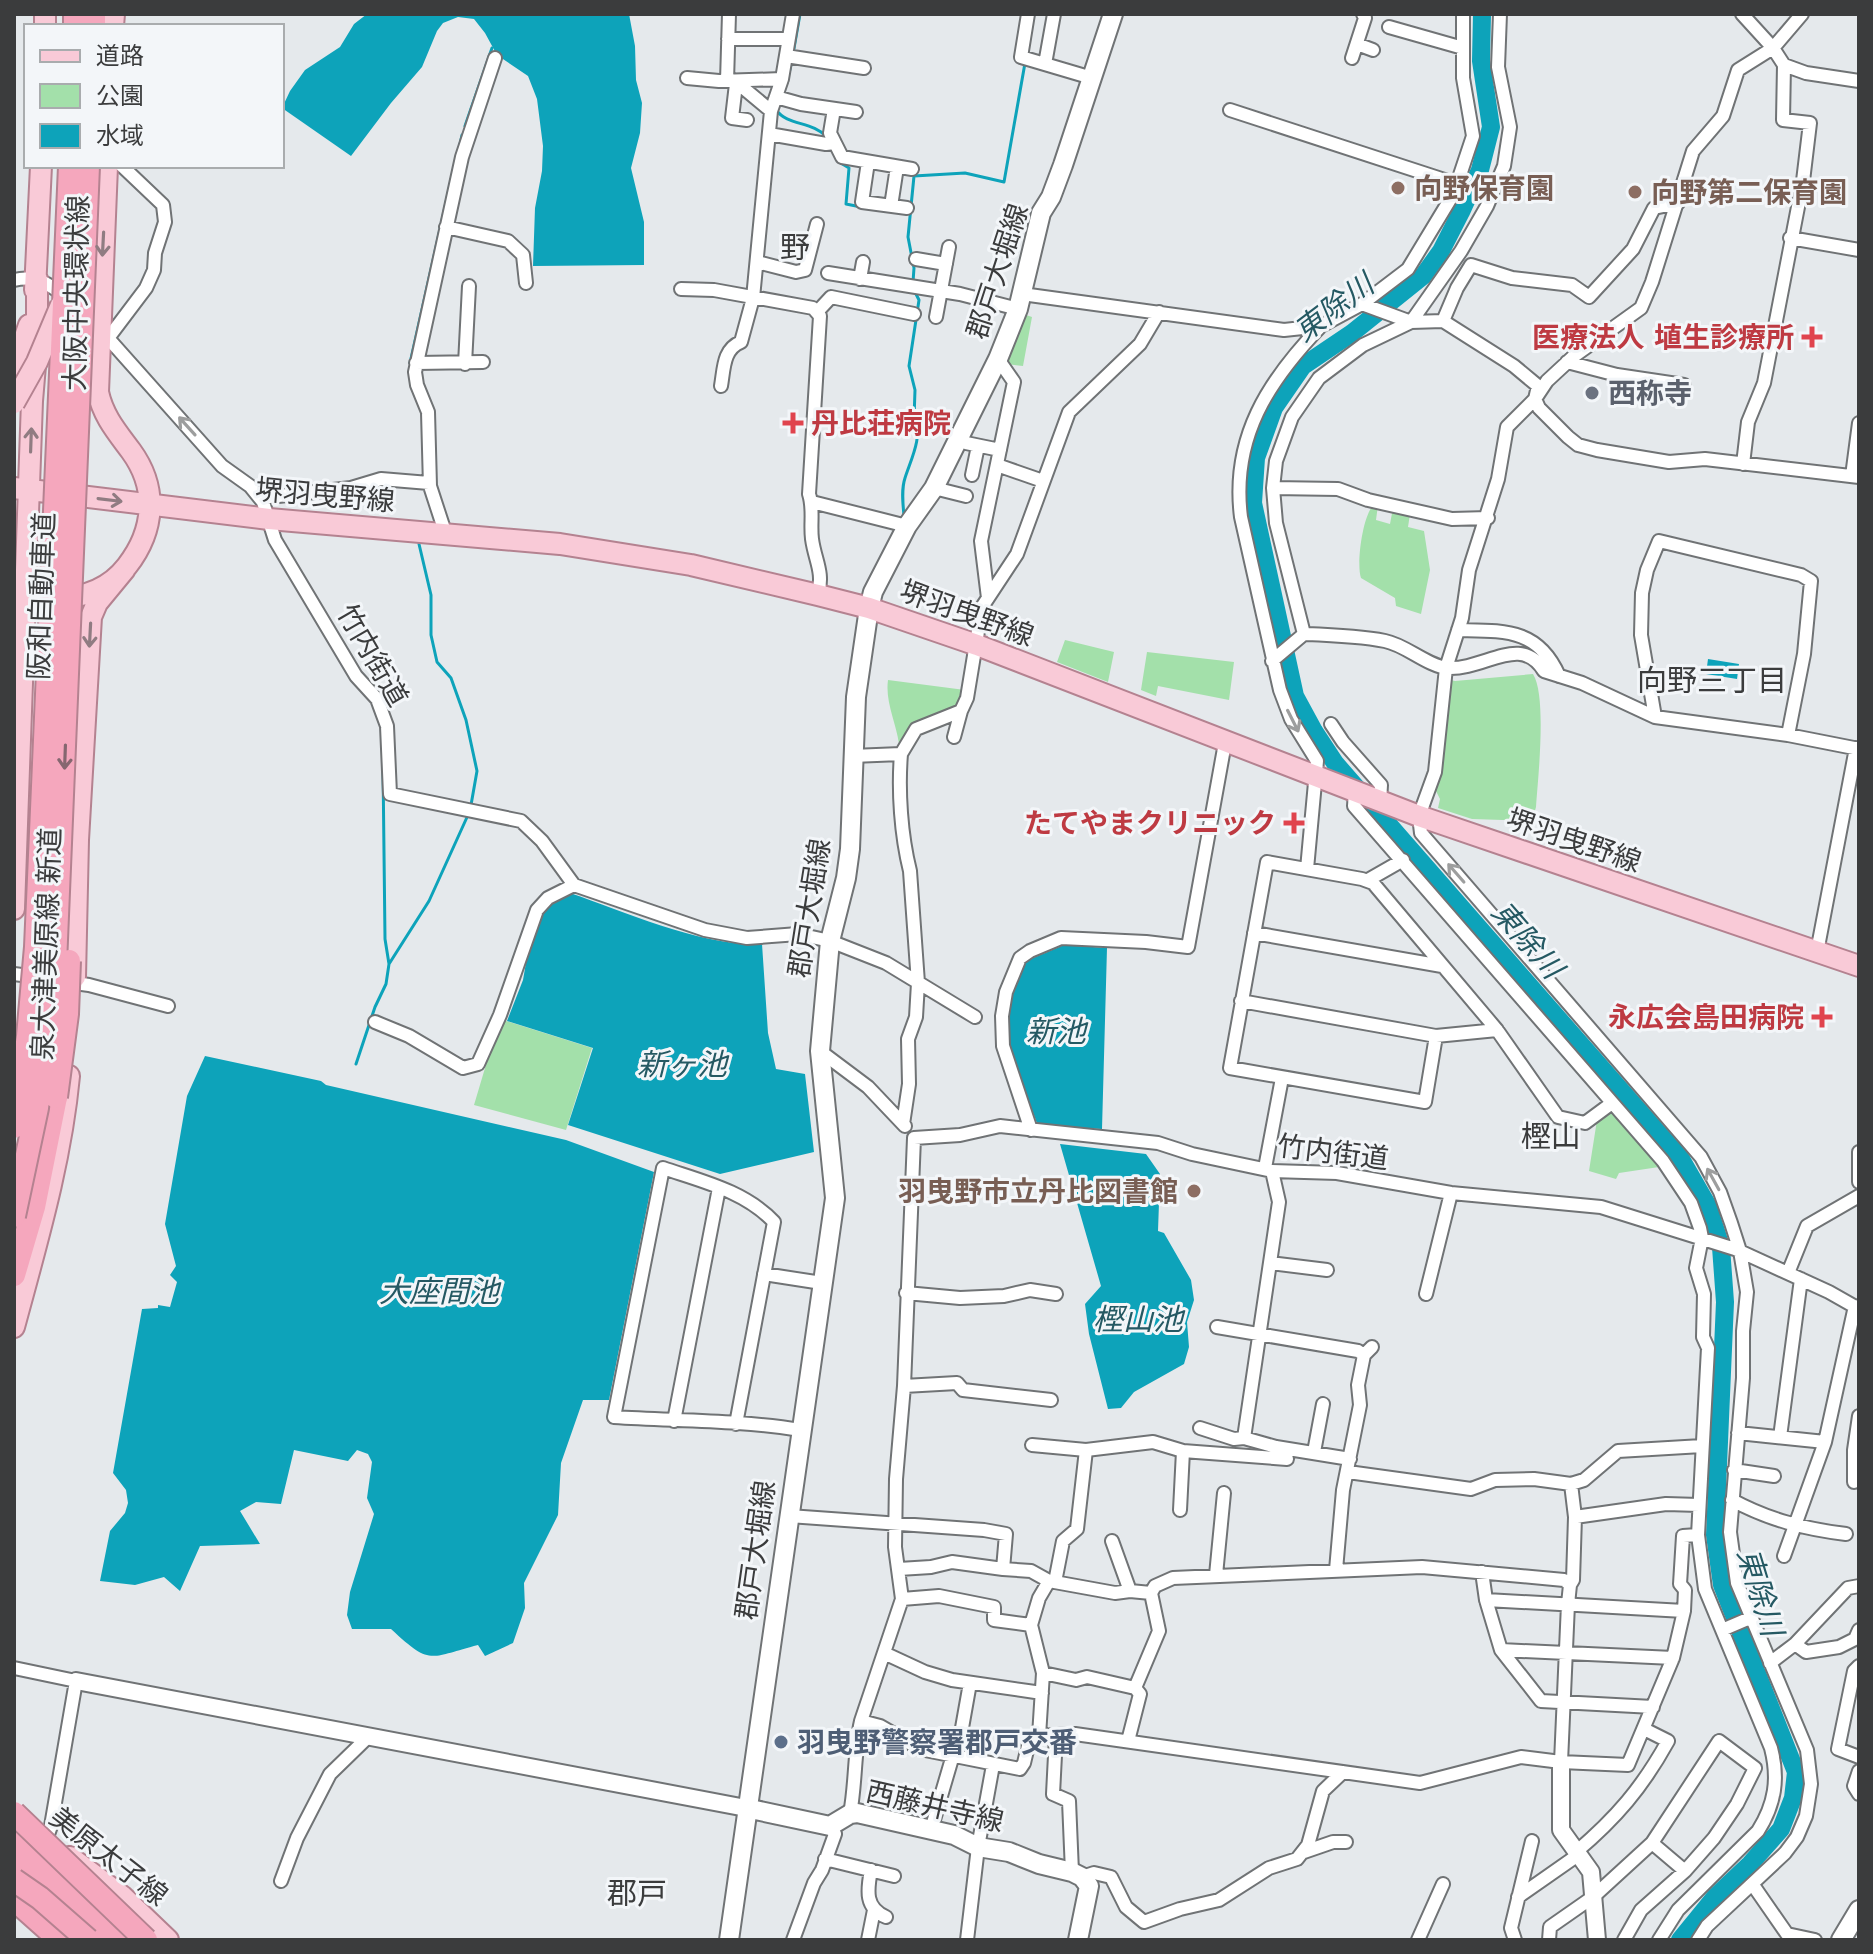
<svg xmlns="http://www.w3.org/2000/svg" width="1873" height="1954" viewBox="0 0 1873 1954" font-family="'DejaVu Sans','Noto Sans JP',sans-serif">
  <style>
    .green { fill: #a3e0aa }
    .water { fill: #0da3ba }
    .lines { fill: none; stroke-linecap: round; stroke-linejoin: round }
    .stream { stroke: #0da3ba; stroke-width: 3 }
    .river { stroke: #0da3ba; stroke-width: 18 }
    .minor-casing { stroke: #707375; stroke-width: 16 }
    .tertiary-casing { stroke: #707375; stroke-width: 20 }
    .secondary-casing { stroke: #707375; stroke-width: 22 }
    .primary-casing { stroke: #b48290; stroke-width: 24 }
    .motorway-casing { stroke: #b48290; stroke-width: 26 }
    .minor { stroke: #fff; stroke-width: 12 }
    .tertiary { stroke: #fff; stroke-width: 16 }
    .secondary { stroke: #fff; stroke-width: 18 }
    .primary { stroke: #f9cad7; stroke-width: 20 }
    .motorway { stroke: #f5a7bd; stroke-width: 22 }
    .primary-bridge-casing { stroke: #b48290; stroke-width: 24; stroke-linecap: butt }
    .motorway-bridge-casing { stroke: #b48290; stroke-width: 26; stroke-linecap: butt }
    .primary-bridge { stroke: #f9cad7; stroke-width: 20 }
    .motorway-bridge { stroke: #f5a7bd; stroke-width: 22 }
    .oneway { stroke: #907c82 }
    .oneway2 { stroke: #9d9e9e }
    .oneway3 { stroke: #856770 }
    .education-dot { fill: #8d6e63; stroke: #f3f6f9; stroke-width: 3 }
    .health-dot { fill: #e0444e; stroke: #f3f6f9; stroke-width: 3 }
    .worship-dot { fill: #6b7280; stroke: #f3f6f9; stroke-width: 3 }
    .service-dot { fill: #5c6f8a; stroke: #f3f6f9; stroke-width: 3 }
    .labels { text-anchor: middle; stroke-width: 6; stroke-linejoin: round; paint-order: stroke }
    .education-label { font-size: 28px; font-weight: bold; fill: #785e54; stroke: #f3f6f9; text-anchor: start }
    .street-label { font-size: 28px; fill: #3b3c3d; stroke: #f3f6f9 }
    .health-label { font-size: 28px; font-weight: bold; fill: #be3a42; stroke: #f3f6f9; text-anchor: end }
    .worship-label { font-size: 28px; font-weight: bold; fill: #5b616d; stroke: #f3f6f9; text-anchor: start }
    .service-label { font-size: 28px; font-weight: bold; fill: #4e5e75; stroke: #f3f6f9; text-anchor: start }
    .neighbourhood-label { font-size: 30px; fill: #3b3c3d; stroke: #f3f6f9 }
    .water-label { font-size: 30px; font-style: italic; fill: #255963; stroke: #f3f6f9 }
  </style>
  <rect width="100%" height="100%" fill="#e5e9ec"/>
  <path class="green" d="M1026 315 1032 317 1023 366 1007 364Z
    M1374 505H1378L1376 520 1390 524 1393 508 1410 514 1408 527 1424 531 1430 570 1421 614 1396 606 1395 598 1361 578C1356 564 1363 513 1374 505Z
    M1065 640 1114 652 1108 682 1057 662Z
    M1147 652 1234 662 1229 700 1158 686 1156 696 1141 690Z
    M1533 674C1547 696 1538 778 1536 807L1532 821 1472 819 1438 808 1440 799 1435 789 1444 734 1446 679 1455 681Z
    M888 680 965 690 956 710 903 745 899 744C896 722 885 702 888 680Z
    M503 1020 592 1048 566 1130 474 1105 488 1058Z
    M1607 1112 1613 1113 1659 1167 1619 1173 1616 1179 1589 1171 1597 1120Z"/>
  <path class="water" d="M367 14H629L635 46 636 80 642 103 640 133 631 168 644 222V265L533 266 535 208 542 171 543 146 537 99 528 76 497 55 485 33 474 19 458 17 443 23 437 31 422 67 391 103 351 156 282 108 290 91 305 70 340 47 354 24Z
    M1708 659 1739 664 1737 679 1706 674Z
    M570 893C626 912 703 947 762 944L768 1033 776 1069 805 1074 814 1152 720 1174 568 1125 593 1048 507 1021 523 980 528 951 542 912 552 900Z
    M1064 945 1107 948 1102 1129 1038 1126 1006 1040 1012 989 1026 961Z
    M205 1056 321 1081 326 1085 566 1140 654 1172 609 1400H583L561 1463 558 1515 524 1583 525 1608 513 1643 485 1656 478 1645C428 1658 431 1666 391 1629H352L347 1615 350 1592 374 1514 367 1498 372 1462 368 1454 357 1450 348 1461 294 1450 281 1504 256 1502 240 1511 260 1544 200 1546 180 1591 164 1577 135 1585 100 1581 110 1531 125 1513 128 1503 126 1490 113 1473 142 1309 158 1308V1305L170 1307 177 1282 170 1275 176 1266 165 1224 187 1096Z
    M1060 1144 1146 1154 1160 1174 1158 1231 1164 1233 1191 1280 1194 1300 1187 1322 1189 1347 1184 1364 1134 1392 1121 1408 1108 1409 1089 1334 1085 1304 1101 1286Z"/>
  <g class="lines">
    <path class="stream" d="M793 54 800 14
      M786 85 792 61
      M776 110C788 126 812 121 827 137
      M465 126 492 48
      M459 149 462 135
      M839 162 849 168 846 204 861 207
      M913 282 914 268 908 237 914 176 965 173 1004 182 1025 63
      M410 363 453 171
      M904 516C903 504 901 490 905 478 911 459 923 437 915 416L914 419 915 390 909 366 919 300 914 290
      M419 544 431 595V635L437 662 451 678 466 720 477 771 471 805
      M389 964 429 901 468 815
      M356 1064 375 1007 386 984 389 964 385 939 383 766"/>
    <path class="river" d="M1482 14 1481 61 1491 127 1480 170 1461 212 1441 251 1423 276 1352 333 1303 366 1274 408 1256 458 1253 503 1295 696 1314 731 1335 763 1681 1159 1708 1206 1721 1247 1725 1302 1715 1535 1722 1585 1796 1772 1793 1798 1781 1829 1750 1864 1715 1897 1680 1940"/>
    <g class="minor-casing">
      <path id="minor" d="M1028 14 1021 57 1092 78
        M1742 14 1773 48 1784 65 1806 73 1859 81
        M1389 27 1463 48
        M728 39H788
        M1357 44 1373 50
        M786 56 864 68
        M1352 58 1365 18 1363 14
        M1045 64 1054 14
        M687 78 719 81 782 79
        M727 81 729 14
        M735 81 771 111
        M736 84 732 118 747 120
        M776 97 801 104 856 112
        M834 109 830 133 842 157 912 169
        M1230 110 1457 184
        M769 134 826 144 835 143
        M868 162 862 202 907 208
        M891 206 897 167
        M446 227 508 241 523 255 526 283
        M1790 238 1859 250
        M916 259 946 264
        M757 262 796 272 805 270 817 224
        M828 273 960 294 1018 309
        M860 279 863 262
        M14 280C35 275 49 283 65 297
        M681 289 714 290 813 308 820 316 809 494C814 509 810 524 812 539 815 561 824 571 818 595
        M1022 294 1284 330 1321 326 1362 304 1408 269 1454 193 1473 136 1463 78V14
        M1362 304 1411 322 1443 321 1514 366 1538 386 1535 399 1539 408 1568 437 1578 445 1597 450 1669 462 1705 459 1859 477
        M818 311 831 297 914 314
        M936 317 949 247
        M1443 321 1457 288 1471 265 1512 278 1572 285 1589 297 1633 249 1654 208 1678 203
        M99 328 222 466 250 486 263 502 275 540 356 676 377 699 387 726 390 794 521 821 542 841 574 885 705 930 747 938 798 934 830 941 886 963 975 1017
        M109 337 146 288 154 270 155 253 165 222 163 205 122 166
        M1567 362 1617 375 1684 385
        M416 363 483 362
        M465 364 469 286
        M721 386C724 369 723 349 741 342L753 298 771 111 782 79 793 14
        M958 438 966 443 1000 450
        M1743 464 1748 422 1764 383 1803 181 1810 123 1783 120 1784 65
        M997 465 1043 481
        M972 475 978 446
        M1852 476 1859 423
        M934 488 966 496
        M1273 488 1338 489 1368 500 1452 519 1488 518
        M260 498 351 488 381 479 429 483
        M812 502 907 526
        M445 532 430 486 428 412 417 385 415 372 462 157 495 58
        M988 598 981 541 1014 382 998 359
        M1458 630C1504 631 1538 628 1559 676
        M1304 634 1276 523 1273 488 1276 461 1292 417 1319 378 1363 345 1411 322 1461 251 1487 206 1504 166 1510 127 1498 67 1500 14
        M1272 661 1304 634C1330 635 1359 636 1385 641 1406 645 1427 666 1448 668 1485 670 1521 633 1544 671L1582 683 1655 717 1788 735 1859 749
        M1655 717 1641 635 1642 593 1647 570 1659 541 1801 575 1811 581 1804 654 1788 735
        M1331 724 1343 742 1381 785 1380 801
        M954 737 961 711
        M901 754 916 729 961 711 967 698 982 607 1017 554 1069 412 1140 344 1159 312
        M852 756 901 754C898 791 901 835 910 871L918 983 916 1017 908 1039 909 1084 903 1124
        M1355 792 1354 806 1663 1161 1691 1203 1700 1228 1702 1238 1696 1268 1704 1294 1703 1337 1708 1348 1698 1535 1705 1589 1771 1748C1779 1779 1775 1804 1758 1831L1678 1910 1659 1940
        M1307 869 1317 761 1291 719 1280 690 1241 517C1231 438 1268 381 1321 326
        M1368 880 1403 860
        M1254 933 1442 966
        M1817 952 1856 748
        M14 974 37 977
        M67 982 89 985 168 1006
        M1241 1001 1436 1036 1497 1030
        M375 1022 409 1036 463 1068 478 1064 500 1015 537 910 548 898 574 885
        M1436 1036 1425 1102 1230 1068 1267 862 1362 879 1373 883 1497 1030 1558 1117 1585 1123 1612 1103
        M820 1051 868 1087 905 1126
        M1031 1130 1003 1046 1002 1016 1006 992 1020 958 1030 951 1061 938 1146 942 1188 947 1225 743
        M914 1138 904 1386 896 1479 895 1547 902 1599 861 1721 880 1726 920 1749 1020 1769 1024 1763 1029 1742 1039 1736 1075 1734 1420 1783 1521 1757 1561 1762 1628 1765 1673 1658 1684 1611 1486 1600
        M914 1138 960 1135 1000 1126 1158 1143 1192 1154 1272 1171 1337 1173 1451 1193 1601 1207 1735 1249 1829 1292 1859 1309
        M1859 1152V1182
        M1265 1168 1282 1078
        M1270 1263 1327 1270
        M1788 1273 1807 1226 1859 1196
        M764 1274 822 1283
        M906 1293 960 1298 1004 1296 1030 1290 1056 1294
        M1426 1294 1451 1193
        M1217 1327 1358 1351 1364 1355
        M904 1386 957 1383 963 1390 1051 1400
        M674 1421 719 1188
        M736 1424 774 1222C745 1191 701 1181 663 1168L614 1417C676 1421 740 1420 801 1430
        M1200 1428 1234 1439 1244 1438 1276 1447 1350 1459
        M1738 1433 1825 1442
        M1780 1437 1801 1279
        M1244 1438 1279 1202 1272 1171
        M1032 1445 1086 1450
        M1314 1452 1323 1404
        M1734 1470 1774 1476
        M1348 1472 1471 1489 1495 1480 1534 1479 1571 1484 1584 1480 1618 1451 1702 1446
        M1854 1482V1450L1859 1416
        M1732 1500C1769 1520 1805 1529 1846 1534
        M1180 1510 1183 1451
        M789 1516 984 1530 1006 1534 1003 1569 1031 1571 1049 1581 1115 1593 1130 1591 1151 1593 1155 1586 1173 1578 1422 1567 1564 1580 1570 1585
        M1575 1517 1666 1504 1699 1505
        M1112 1541 1130 1591
        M1784 1556 1825 1442 1855 1306
        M899 1569 931 1567 952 1562 1003 1569
        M1336 1570 1343 1490 1360 1405 1358 1385 1364 1355 1372 1347
        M1482 1572 1486 1600 1501 1650 1541 1701 1653 1707
        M1216 1575 1224 1493
        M1055 1582 1063 1541 1077 1529 1086 1450 1153 1442 1183 1451 1287 1459
        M902 1599 939 1596 994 1607V1620L1031 1625
        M1684 1611 1685 1590 1680 1584 1683 1536 1698 1535
        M1722 1630 1750 1618
        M1795 1644 1806 1652 1839 1647 1855 1639 1859 1630
        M1501 1650 1673 1658
        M884 1653 925 1672 952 1680 1042 1693
        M1770 1663 1795 1644 1848 1588 1859 1586
        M1859 1666 1854 1671 1838 1749 1859 1757
        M14 1668 76 1681 51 1826 46 1840
        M1043 1673 1076 1680 1087 1677 1135 1688 1140 1694 1128 1741
        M1135 1688 1159 1631 1151 1593
        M1039 1736 1043 1673 1031 1625 1039 1598 1049 1581
        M1056 1736 1053 1794 1069 1801 1072 1872
        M957 1756 970 1683
        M1561 1762 1568 1604 1570 1585 1573 1580 1575 1517 1571 1484
        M1859 1771 1854 1786 1859 1794
        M850 1814C856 1783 854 1751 861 1721
        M931 1830 953 1755
        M1652 1843 1685 1871
        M1304 1852 1333 1842H1346
        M1576 1852C1616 1818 1642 1788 1668 1741L1644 1729
        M825 1859 894 1876
        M871 1870C867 1891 865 1908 886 1917
        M1082 1877 1094 1873 1111 1877 1126 1907 1144 1922 1180 1909 1219 1900 1269 1868 1297 1859 1308 1845 1323 1791 1343 1772
        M281 1881 297 1838 330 1774 367 1738
        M1753 1885 1787 1934 1815 1940
        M1518 1897 1578 1855
        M793 1940 814 1883 822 1870 835 1834 830 1826
        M868 1940 874 1910
        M967 1940 978 1847 993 1765
        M1418 1940 1443 1884
        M1515 1940 1511 1928 1532 1841
        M1549 1940 1550 1927 1593 1897 1652 1843 1719 1741 1755 1768 1737 1804 1714 1838 1685 1871 1641 1910 1624 1940
        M1698 1940 1707 1926 1785 1853 1797 1837 1806 1816 1811 1784 1807 1750 1737 1583 1730 1532 1743 1378V1331L1747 1292 1740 1251 1731 1223 1720 1192 1701 1157 1421 833 1419 816 1435 772 1446 668 1462 618 1469 570 1498 479 1507 427 1535 399 1547 381 1574 356 1641 308 1652 282 1693 151 1723 116 1738 70 1773 48 1802 14"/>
    </g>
    <g class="tertiary-casing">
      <path id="tertiary" d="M76 1681 746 1808
        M1561 1762V1830L1591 1872 1597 1940"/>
    </g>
    <g class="secondary-casing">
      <path id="secondary" d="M746 1808 830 1826 850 1814 857 1813 954 1835 978 1847 1009 1852 1039 1864 1072 1872 1082 1877 1089 1886 1078 1940
        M729 1940 835 1198 820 1051 830 941 846 878 850 849 856 697 869 608 873 592 907 526 934 488 998 359 1018 309 1041 213 1051 197 1063 165 1113 14
        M1841 1940 1859 1910"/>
    </g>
    <g class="primary-casing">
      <path id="primary" d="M45 26V14
        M113 26 114 14
        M35 290 41 166
        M14 369 29 325
        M14 488 269 519 560 544 691 565 818 595 869 608 977 645 1419 816 1859 966
        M56 598C84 598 110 588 127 566 155 530 158 488 131 451 117 432 103 416 98 392L107 166
        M14 909 32 401 37 342V279
        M75 977 78 840 91 617 97 603 125 569
        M14 1327C36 1245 61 1162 69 1076
        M70 1857 122 1896 168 1940"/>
    </g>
    <g class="motorway-casing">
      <path id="motorway" d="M75 26V14
        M94 26V14
        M14 1275 34 1207 56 1097
        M14 1831 130 1940
        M14 1855 103 1940
        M14 1899 60 1940"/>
    </g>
    <use href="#minor" class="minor"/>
    <use href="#tertiary" class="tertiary"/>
    <use href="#secondary" class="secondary"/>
    <use href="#primary" class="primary"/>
    <use href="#motorway" class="motorway"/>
    <g class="primary-bridge-casing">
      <path id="primary-bridge" d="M14 403 37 362 61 305"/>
    </g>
    <g class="motorway-bridge-casing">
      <path id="motorway-bridge" d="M56 1097 67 1014 69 961
        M14 1127 28 1036 36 947 70 166
        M14 1216 37 1108 55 964 88 166
        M14 1813 146 1940
        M14 1880 40 1898 88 1940"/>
    </g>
    <use href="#primary-bridge" class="primary-bridge"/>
    <use href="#motorway-bridge" class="motorway-bridge"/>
  </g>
  <defs><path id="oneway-shaft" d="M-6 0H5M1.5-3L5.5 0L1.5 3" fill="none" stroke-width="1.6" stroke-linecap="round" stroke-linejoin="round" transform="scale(2)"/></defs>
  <g class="oneway">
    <use href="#oneway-shaft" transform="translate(103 244) rotate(93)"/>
    <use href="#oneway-shaft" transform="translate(31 440) rotate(-88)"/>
    <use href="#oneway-shaft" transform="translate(110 500) rotate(7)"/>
    <use href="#oneway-shaft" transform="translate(90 635) rotate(93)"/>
  </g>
  <g class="oneway2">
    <use href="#oneway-shaft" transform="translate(187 426) rotate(-132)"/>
    <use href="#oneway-shaft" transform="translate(1293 721) rotate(63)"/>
    <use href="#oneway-shaft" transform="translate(1456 873) rotate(-131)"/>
    <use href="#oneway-shaft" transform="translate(1713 1179) rotate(-119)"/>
  </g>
  <use class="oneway3" href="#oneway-shaft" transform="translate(65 757) rotate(92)"/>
  <g class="education-dot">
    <circle cx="1398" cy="188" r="8"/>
    <circle cx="1635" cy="192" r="8"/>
    <circle cx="1194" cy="1191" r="8"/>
  </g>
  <g class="health-dot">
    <path d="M1808 325h8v8h8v8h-8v8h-8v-8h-8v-8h8z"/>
    <path d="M789 411h8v8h8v8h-8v8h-8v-8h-8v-8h8z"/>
    <path d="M1290 811h8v8h8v8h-8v8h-8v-8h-8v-8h8z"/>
    <path d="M1818 1005h8v8h8v8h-8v8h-8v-8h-8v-8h8z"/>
  </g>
  <circle class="worship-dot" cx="1592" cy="393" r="8"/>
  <circle class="service-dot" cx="781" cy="1742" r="8"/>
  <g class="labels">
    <g class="education-label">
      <text x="1414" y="198">向野保育園</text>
      <text x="1651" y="202">向野第二保育園</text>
      <text x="1178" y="1201" text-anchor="end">羽曳野市立丹比図書館</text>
    </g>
    <g class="street-label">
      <text transform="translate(997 271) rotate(-72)" y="10">郡戸大堀線</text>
      <text transform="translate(76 293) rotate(-89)" y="10">大阪中央環状線</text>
      <text transform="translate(325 495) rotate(5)" y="10">堺羽曳野線</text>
      <text transform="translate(41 596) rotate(-88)" y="10">阪和自動車道</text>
      <text transform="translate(967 613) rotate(20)" y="10">堺羽曳野線</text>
      <text transform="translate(373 655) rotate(60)" y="10">竹内街道</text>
      <text transform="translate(1574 840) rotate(19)" y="10">堺羽曳野線</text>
      <text transform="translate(809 908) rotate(-81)" y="10">郡戸大堀線</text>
      <text transform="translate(46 944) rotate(-88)" y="10">泉大津美原線 新道</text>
      <text transform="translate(1333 1152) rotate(7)" y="10">竹内街道</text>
      <text transform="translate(755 1550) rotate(-82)" y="10">郡戸大堀線</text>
      <text transform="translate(935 1806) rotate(13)" y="10">西藤井寺線</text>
      <text transform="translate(109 1856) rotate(38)" y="10">美原太子線</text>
    </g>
    <g class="health-label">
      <text x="1794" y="347">医療法人 埴生診療所</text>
      <text x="811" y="433" text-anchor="start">丹比荘病院</text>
      <text x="1276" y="833">たてやまクリニック</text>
      <text x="1804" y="1027">永広会島田病院</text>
    </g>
    <g class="worship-label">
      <text x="1608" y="403">西称寺</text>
    </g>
    <g class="service-label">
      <text x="797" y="1752">羽曳野警察署郡戸交番</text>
    </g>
    <g class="neighbourhood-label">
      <text x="795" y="258">野</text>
      <text x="1712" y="691">向野三丁目</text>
      <text x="1551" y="1147">樫山</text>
      <text x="637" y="1904">郡戸</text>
    </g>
    <g class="water-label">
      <text transform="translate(1334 308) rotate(-37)" y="10">東除川</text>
      <text transform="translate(1527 940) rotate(49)" y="10">東除川</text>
      <text x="1056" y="1042">新池</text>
      <text x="682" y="1075">新ヶ池</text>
      <text x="439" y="1302">大座間池</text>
      <text x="1138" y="1330">樫山池</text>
      <text transform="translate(1760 1592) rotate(73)" y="10">東除川</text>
    </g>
  </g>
  <rect width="1873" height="1954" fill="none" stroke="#3b3c3d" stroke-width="32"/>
  <rect x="24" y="24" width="260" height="144" fill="#f3f6f9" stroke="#a9acae" stroke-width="2"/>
  <rect x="40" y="50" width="40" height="12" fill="#f9cad7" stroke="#a9acae" stroke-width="2"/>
  <text x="96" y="64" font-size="24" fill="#3b3c3d">道路</text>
  <rect x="40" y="84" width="40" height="24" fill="#a3e0aa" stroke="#a9acae" stroke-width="2"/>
  <text x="96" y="104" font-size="24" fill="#3b3c3d">公園</text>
  <rect x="40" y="124" width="40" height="24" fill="#0da3ba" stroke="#a9acae" stroke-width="2"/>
  <text x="96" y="144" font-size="24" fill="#3b3c3d">水域</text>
</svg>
